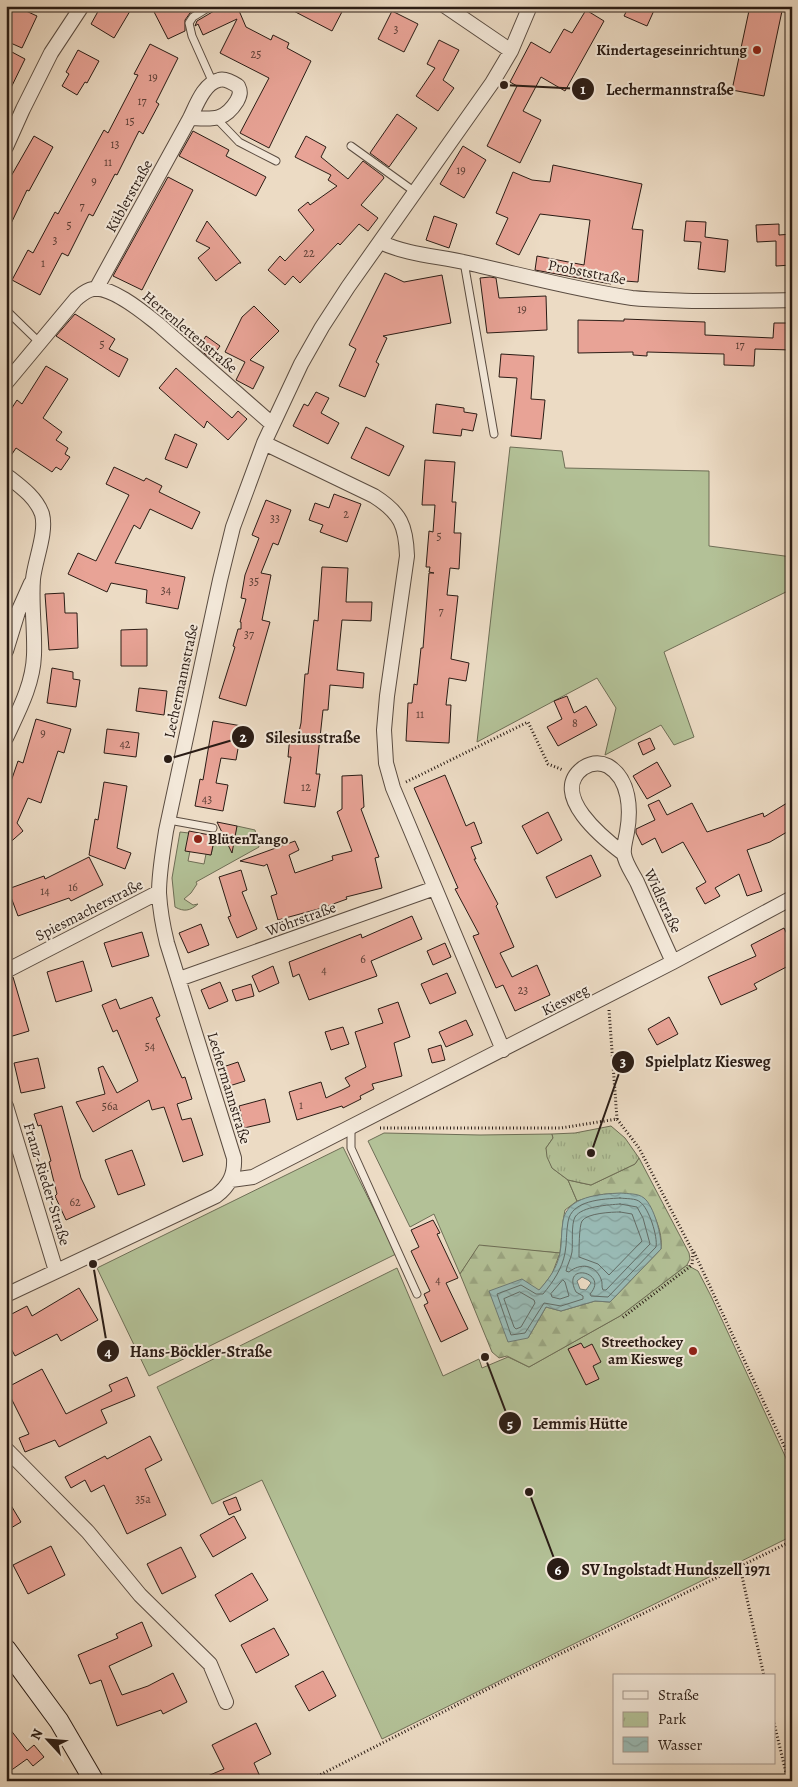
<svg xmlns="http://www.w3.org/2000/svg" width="798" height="1787" viewBox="0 0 798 1787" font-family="Alegreya,serif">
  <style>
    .green { fill: #b3c197; stroke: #6e6e56 }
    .forest { fill: url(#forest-firs); stroke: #6e6e56 }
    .park { fill: url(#park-tufts); stroke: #6e6e56 }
    .water { fill: url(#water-waves); stroke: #6d7b76; fill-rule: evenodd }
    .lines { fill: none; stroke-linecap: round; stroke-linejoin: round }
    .shore { stroke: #626c66; stroke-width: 1 }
    .building { fill: #e8a396; stroke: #2a1c15 }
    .lane-casing { stroke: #5a4c41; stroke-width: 9 }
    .street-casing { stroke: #5a4c41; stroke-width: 16 }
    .secondary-casing { stroke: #2a1c15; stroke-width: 21 }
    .path { stroke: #2a1c15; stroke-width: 3; stroke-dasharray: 1 2.5; stroke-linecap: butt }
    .lane { stroke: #f3e8d9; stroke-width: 7 }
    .street { stroke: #f3e8d9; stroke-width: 14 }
    .secondary { stroke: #f3e8d9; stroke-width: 19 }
    .poi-dot { fill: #8f2418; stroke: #f3e8d9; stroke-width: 2 }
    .labels { text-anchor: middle; stroke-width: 4; stroke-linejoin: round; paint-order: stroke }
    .number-label { font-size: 12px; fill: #5a3e35 }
    .poi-label { font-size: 15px; font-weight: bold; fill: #2a1c15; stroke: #f3e8d9; text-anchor: end }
    .street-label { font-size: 15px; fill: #2a1c15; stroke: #f3e8d9 }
    .leader { fill: none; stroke: #2a1c15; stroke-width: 2 }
    .callout-dot { fill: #2a1c15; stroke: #f3e8d9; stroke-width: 2 }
    .mark-label { font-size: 15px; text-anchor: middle; font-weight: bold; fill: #fff }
    .callout-label { font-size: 16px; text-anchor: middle; font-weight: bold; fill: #2a1c15; stroke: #f3e8d9; stroke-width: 4; stroke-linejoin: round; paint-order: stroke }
  </style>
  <defs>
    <pattern id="forest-firs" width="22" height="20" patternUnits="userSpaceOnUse" patternTransform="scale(1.25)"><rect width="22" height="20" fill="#b3c197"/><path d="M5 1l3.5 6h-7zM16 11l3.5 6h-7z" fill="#9aa581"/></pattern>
    <pattern id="park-tufts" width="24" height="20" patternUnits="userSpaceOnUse" patternTransform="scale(1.25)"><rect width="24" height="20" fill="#b3c197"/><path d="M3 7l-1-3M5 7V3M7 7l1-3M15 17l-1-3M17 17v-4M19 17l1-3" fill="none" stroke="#9aa581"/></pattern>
    <pattern id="water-waves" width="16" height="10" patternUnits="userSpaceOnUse" patternTransform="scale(1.25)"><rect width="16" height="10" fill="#99bbb6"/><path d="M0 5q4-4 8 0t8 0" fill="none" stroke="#84a09c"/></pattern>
  </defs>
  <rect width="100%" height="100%" fill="#ecdbc4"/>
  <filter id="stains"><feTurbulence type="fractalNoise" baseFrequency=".004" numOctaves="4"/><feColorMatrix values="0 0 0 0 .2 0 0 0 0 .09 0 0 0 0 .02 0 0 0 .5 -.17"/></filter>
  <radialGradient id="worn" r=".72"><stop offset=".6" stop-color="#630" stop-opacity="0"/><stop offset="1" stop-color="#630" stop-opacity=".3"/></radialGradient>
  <path class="green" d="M510 447 562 451 565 468 709 471V546L792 557V589L664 652 694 737 674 745 661 725 605 755 616 708 597 678 477 742Z
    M237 826 255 830 259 847 196 882 197 884 191 893 184 899 193 905 198 904C190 911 184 912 175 907L172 878 180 832 189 833 190 851 188 861 204 864 206 854 211 855 215 836 234 839Z
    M384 1133 480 1135 552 1134 553 1138 546 1148 552 1168 568 1180 577 1201 565 1210 563 1221 560 1253 479 1246 460 1274 434 1214 410 1227 368 1141Z
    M343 1147 396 1254 149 1376 97 1268Z
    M687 1265 698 1271 711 1296 792 1471V1536L382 1739 262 1480 212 1504 157 1387 397 1268 443 1376 479 1359 482 1368 508 1357 529 1367 620 1316Z"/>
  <path class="forest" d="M639 1158 689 1253 690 1259 687 1265 620 1316 529 1367 507 1356 499 1358 492 1352 460 1274 479 1245 560 1253 552 1274 539 1291 528 1338 546 1307 561 1311 595 1301 610 1302 661 1249C663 1231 654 1214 645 1199 615 1191 607 1192 577 1201L568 1180 591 1185 635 1164Z"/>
  <path class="park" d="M611 1126 625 1138 639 1158 635 1164 591 1185 568 1180 552 1168 547 1157 546 1148 553 1138 552 1134 575 1133Z"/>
  <path class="water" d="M621 1193C628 1194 638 1193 644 1198 654 1206 662 1236 661 1249L610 1302 595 1301 561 1311 546 1307 528 1338 508 1342 489 1291 522 1279 539 1290C549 1279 557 1268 560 1253 562 1243 561 1232 563 1221 567 1196 600 1194 621 1193ZM582 1277 588 1280 591 1283 586 1290 580 1289 577 1281Z"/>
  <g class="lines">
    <path class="shore" d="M620 1198C626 1199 636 1198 640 1202 649 1208 658 1237 656 1247L608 1297 591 1296 590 1294C610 1272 560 1261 576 1292L583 1296V1299L561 1306 544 1303 525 1333 511 1335 497 1294 521 1285 536 1294H543C553 1282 562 1269 565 1253 567 1243 566 1232 568 1222 571 1200 603 1199 620 1198Z
      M620 1204 637 1207 643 1218 650 1244 606 1290H603C601 1286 603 1283 601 1279 595 1264 580 1263 569 1272L566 1271C567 1265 571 1259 572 1252 573 1244 571 1224 575 1217 582 1206 609 1205 620 1204Z
      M620 1212 632 1214 642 1241 609 1275 598 1264 579 1257C579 1250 579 1226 582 1221 587 1213 612 1212 620 1212Z
      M563 1280 565 1282 569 1296 560 1299 552 1297 551 1294Z
      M520 1292 534 1300 535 1303 521 1327 516 1329 514 1327 504 1299Z"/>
  </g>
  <path class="building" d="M6 6H15L37 16 22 48 6 41Z
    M101 6H133L114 38 91 24Z
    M151 6H200L190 13 185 20V31L168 39Z
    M216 6H237L246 27 271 40 273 35 289 43 287 48 311 61 269 148 240 133 269 78 220 53 237 19 203 35 198 24 195 26 197 21 214 11Z
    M284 6H345L332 31Z
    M629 6H656L647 26 624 16Z
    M750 6H761L782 11 764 96 732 90Z
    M586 10 604 21 565 91 541 77 523 111 541 120 520 163 487 146 517 86 510 82 531 42 550 53 564 29 572 33Z
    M392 11 418 24 404 52 378 39Z
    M439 40 459 50 443 80 454 88 438 111 416 96 435 68 427 64Z
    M150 44 178 58 156 102 159 104 143 134 139 131 117 175 115 174 93 216 89 214 68 256 62 253 40 295 12 280 28 250 33 253 55 212 58 214 104 130 108 133 138 75 134 74Z
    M78 50 99 61 87 83 85 82 77 95 62 86 69 74 66 72Z
    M10 51 25 59 6 98V59Z
    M397 114 417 128 389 167 370 153Z
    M193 131 229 150 226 156 266 177 256 196 179 156Z
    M34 136 53 147 29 191 27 190 6 234V185Z
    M306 136 326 147 321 157 348 179 363 161 383 176 384 178 361 205 378 218 368 231 359 224 340 245 338 243 300 283 293 276 285 285 268 270 280 256 285 261 314 230 298 210 308 202 310 205 337 186 328 180 331 175 295 157Z
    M463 146 486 160 464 198 440 184Z
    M553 165 642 184 632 229 643 230 638 282 612 280 611 284 535 270 537 256 584 265 590 220 540 214 519 255 496 244 508 218 496 213 513 172 532 180 550 182Z
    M168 177 193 190 142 290 113 276Z
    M434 216 457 224 449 248 426 240Z
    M207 221 241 263H239L216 281 198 258 210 248 196 241Z
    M686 221 706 222 705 237 728 240 725 272 698 269 701 242 684 241Z
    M779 224V235L792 234V265L776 266V241L757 242 756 225Z
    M385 273 404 282 442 275 451 323 383 336 387 338 376 362 379 364 365 397 339 386 356 349 349 345Z
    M490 277 496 278 499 298 546 296 547 330 487 333 480 278Z
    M254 306 279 331 250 360 264 367 253 389 236 380 245 362 225 352 242 317Z
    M75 314 115 339 109 349 128 359 119 377 56 336Z
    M624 319 705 322V335L773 338 774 323H792V350L755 349 754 366 724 365V354L647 352V356L633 355V352L578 353V320L624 321Z
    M206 336 220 346 211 359 198 348Z
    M501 354 534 356 531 399 545 400 541 439 511 436 517 378 499 377Z
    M46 366 68 379 43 418 62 432 56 440 68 448 65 454 70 457 61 470 56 467 52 472 16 448 6 463V417L17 400 22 404Z
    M176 368 232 418 238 411 247 419 228 440 207 421 204 428 159 388Z
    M316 392 329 398 321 413 339 423 328 444 293 426 304 404 308 406Z
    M436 404 464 408V412L477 414 473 431 462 429 461 436 433 433Z
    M366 427 404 446 389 476 351 458Z
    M175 434 197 444 187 468 165 459Z
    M425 460 455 462 452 502H456L454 533H461L459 569 450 568 447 595 458 596 451 659 469 663 466 681 449 678 446 705H451L449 743 406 741 408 703H412L414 684 417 685 421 648H423L429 573H434L429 572 430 567H426L429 531 433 532 435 505H422Z
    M114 467 144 481 146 478 162 486 159 492 200 512 192 529 150 509 140 529 134 525 115 563 185 577 178 609 146 603 147 590 111 583 107 592 68 574 78 553 96 561 129 495 106 484Z
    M334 494 361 504 347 542 320 532 323 525 309 520 315 503 329 508Z
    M266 500 291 510 278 545 273 543 261 573 271 575 262 620 270 622 246 706 219 698 235 647 233 646 238 629H241V622H240L246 599 241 598 245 575 259 538 252 535Z
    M322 567 348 568 346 602H372L371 621 342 620 337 670 364 673 363 688 330 685 328 710H323L316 774H320L315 807 284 803 291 757H288L290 735 298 736 301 723 305 674H308L314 620 318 621Z
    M64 593 65 613H77L78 648 49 650 45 594Z
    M147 629V666H121V630Z
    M52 668 73 672V679L80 680 76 707 47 703Z
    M139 688 167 691 164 715 136 711Z
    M567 696 574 713 586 706 597 725 558 746 547 727 562 719 554 701Z
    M36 719 71 729 64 753 58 751 41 803 28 798 17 823 23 831 6 846V796L18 761 23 763Z
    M213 721 242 726 236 760 221 758 216 783 228 785 223 811 195 806 200 779 203 780Z
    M107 729 139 733 136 757 104 753Z
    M650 738 655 749 643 755 638 743Z
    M657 762 671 786 647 799 633 776Z
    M362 775 364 807 361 809 379 857 375 858 382 888 346 897 347 899 322 908 278 920 271 896 277 894 267 864 264 866 240 861 295 841 299 850 289 855 295 873 333 860 332 856 352 851 337 812 342 809V776Z
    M445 775 466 826 474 822 482 843 471 847 476 859H474L498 904 496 906 514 947 500 953 512 977 537 965 550 995 515 1011 503 985 496 988 473 936 479 934 455 889 458 888 414 788Z
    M104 782 127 786 117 848 131 853 125 869 89 855 95 819 98 820Z
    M659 800 667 815 692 803 707 832 763 813 764 817 792 800V829L770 842 747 850 762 891 747 896 739 874 715 888 720 896 705 904 696 888 706 882 683 842 662 853 655 838 642 845 636 833V829L655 820 648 805Z
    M548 812 562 840 537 854 522 826Z
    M217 822 237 826 232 853Z
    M189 831 215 836 211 855 185 851Z
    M591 855 601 876 556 898 546 877Z
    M89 857 103 885 71 901 69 898 18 916 8 889 44 876 45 879Z
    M241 870 247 890 242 892 257 929 237 938 228 917 231 916 219 877Z
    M412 916 422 939 371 961 377 976 309 1000 299 974 293 977 289 962 361 934 362 938Z
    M201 924 209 945 188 953 179 933Z
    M784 928 792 944V964L754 984 757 989 721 1005 708 977 756 956 751 945Z
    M142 932 149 956 112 967 104 943Z
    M445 943 451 957 433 965 427 951Z
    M83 961 92 991 56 1002 47 972Z
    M273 966 279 983 259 992 252 976Z
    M447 973 456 993 430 1004 421 984Z
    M13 977 29 1031 6 1038V980Z
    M220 982 228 1001 209 1009 201 990Z
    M251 984 254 996 236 1001 232 990Z
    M152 997 160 1016 156 1018 182 1078 185 1077 192 1099 177 1104 182 1120 191 1118 203 1155 183 1162 164 1107 152 1110 149 1100 93 1132 76 1102 105 1094 98 1068 103 1066 117 1093 138 1081 117 1030 113 1032 102 1005 116 999 120 1009Z
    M398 1002 410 1037 394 1043 402 1076 372 1084 374 1089 360 1096 361 1099 343 1108 342 1106 297 1120 289 1092 321 1082 326 1098 350 1086 345 1078 366 1067 355 1032 383 1023 378 1009Z
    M669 1017 678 1034 657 1045 648 1029Z
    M466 1020 473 1035 446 1047 439 1032Z
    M343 1027 349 1044 331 1050 325 1032Z
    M441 1045 445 1060 432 1063 428 1049Z
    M38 1058 45 1088 21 1093 14 1063Z
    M238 1062 245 1081 223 1088 217 1069Z
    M265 1099 270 1122 244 1128 239 1106Z
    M62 1106 81 1178 95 1207 66 1220 55 1196 57 1194 49 1162 51 1161 41 1125 38 1126 34 1114Z
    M132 1150 145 1185 118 1195 105 1160Z
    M433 1220 440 1233 437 1234 458 1278 446 1283 468 1329 441 1342 424 1305 428 1303 424 1294 430 1291 411 1251 419 1247 411 1230Z
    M79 1288 98 1320 61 1341 57 1334 15 1356 6 1339V1317L27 1306 32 1316Z
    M581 1343 584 1348 592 1344 601 1362 593 1366 599 1379 586 1385 568 1349Z
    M42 1369 66 1414 112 1391 109 1385 127 1377 135 1396 101 1410 107 1423 59 1447 55 1440 25 1452 19 1438 29 1434 6 1388Z
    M150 1436 162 1460 145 1469 166 1515 127 1534 104 1485 91 1492 85 1480 71 1488 65 1477 105 1456 107 1459Z
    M6 1497 21 1522 6 1531Z
    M236 1497 241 1510 229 1515 223 1502Z
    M234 1516 246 1538 213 1557 200 1535Z
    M51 1546 65 1575 28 1594 13 1565Z
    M181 1547 196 1577 162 1594 147 1564Z
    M252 1573 268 1600 230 1622 215 1595Z
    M142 1622 152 1646 109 1666 122 1695 148 1686 173 1673 187 1702 163 1714 161 1710 117 1726 101 1680 90 1684 78 1655 118 1638 116 1634Z
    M274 1628 289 1655 256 1673 241 1645Z
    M323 1671 336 1696 309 1711 295 1686Z
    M256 1723 271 1754 254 1763 262 1781H196L224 1769 212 1745Z
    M6 1724 27 1751 34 1745 44 1757 33 1766 27 1759 6 1774Z"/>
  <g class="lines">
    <g class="lane-casing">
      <path id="lane" d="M211 6 193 17 189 23 192 36 213 83
        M217 119 239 142 276 161
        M351 146 415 192
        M464 262 494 434
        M6 310 40 343
        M169 820 213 828
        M351 1127V1148L417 1294"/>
    </g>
    <g class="street-casing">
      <path id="street" d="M445 6 511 51
        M6 147 23 109 51 53 82 6
        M380 242C408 255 438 256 468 263 522 275 577 290 632 298 652 300 673 300 693 301 726 301 759 301 792 300
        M96 289 190 118C212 119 224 122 237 101 240 95 241 92 238 86 233 83 225 78 219 80 204 83 196 106 190 118
        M6 383 76 299C81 295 86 290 93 289 112 286 144 313 158 324L272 424
        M264 443 374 496C401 513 406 526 407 556L387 696 384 730 386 763 393 788 503 1050
        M6 475C20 486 36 497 42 514 47 532 35 560 33 579 31 604 35 630 34 655 33 685 18 712 6 738
        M6 651 18 612 31 583
        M624 854C604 839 548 794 583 768 591 763 600 762 608 766 630 779 631 810 627 832 626 838 623 848 624 854 625 863 633 874 637 882 649 909 661 936 673 962
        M6 971 159 892
        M179 979 435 888
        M6 1106 56 1271
        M231 1180 253 1177 673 962 792 898
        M6 1295 216 1196C229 1186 235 1175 234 1158L167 943C163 927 160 910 159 893 159 872 163 851 166 831L220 580 233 527 264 443 301 364 322 327 348 287 492 83 511 51 530 6
        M6 1449 88 1532 140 1595 210 1664 226 1702"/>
    </g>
    <g class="secondary-casing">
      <path id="secondary" d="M6 1649 59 1721 94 1781"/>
    </g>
    <path class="path" d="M406 782 528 722 548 764 563 770
      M609 1010 617 1119
      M380 1128H561L617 1119 639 1148 693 1252 692 1265 622 1318
      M694 1252 792 1463
      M740 1567 764 1676
      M774 1723 788 1781
      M308 1781 490 1688 792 1541"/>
    <use href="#lane" class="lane"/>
    <use href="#street" class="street"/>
    <use href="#secondary" class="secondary"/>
  </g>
  <g class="poi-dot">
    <circle cx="757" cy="50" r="5"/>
    <circle cx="198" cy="839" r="5"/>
    <circle cx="693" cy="1351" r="5"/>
  </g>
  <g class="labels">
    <g class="number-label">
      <text x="396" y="33">3</text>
      <text x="256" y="58">25</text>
      <text x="153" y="81">19</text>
      <text x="142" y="105">17</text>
      <text x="130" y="125">15</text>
      <text x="115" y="148">13</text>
      <text x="108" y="166">11</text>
      <text x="461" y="174">19</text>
      <text x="94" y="185">9</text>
      <text x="82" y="210">7</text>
      <text x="69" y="229">5</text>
      <text x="55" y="244">3</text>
      <text x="309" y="257">22</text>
      <text x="43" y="267">1</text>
      <text x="522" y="313">19</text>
      <text x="102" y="348">5</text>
      <text x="740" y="349">17</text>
      <text x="346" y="518">2</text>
      <text x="275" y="522">33</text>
      <text x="439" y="540">5</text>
      <text x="254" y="585">35</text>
      <text x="166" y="594">34</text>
      <text x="441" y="615">7</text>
      <text x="249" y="638">37</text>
      <text x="420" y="718">11</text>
      <text x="575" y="727">8</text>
      <text x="43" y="737">9</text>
      <text x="125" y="748">42</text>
      <text x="306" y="791">12</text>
      <text x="207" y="803">43</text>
      <text x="73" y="891">16</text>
      <text x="45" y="895">14</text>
      <text x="363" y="963">6</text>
      <text x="324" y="974">4</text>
      <text x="523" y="994">23</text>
      <text x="150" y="1050">54</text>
      <text x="301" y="1109">1</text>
      <text x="110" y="1110">56a</text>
      <text x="75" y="1206">62</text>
      <text x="438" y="1284">4</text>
      <text x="143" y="1503">35a</text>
    </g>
    <g class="poi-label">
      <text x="747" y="55">Kindertageseinrichtung</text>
      <text x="208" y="844" text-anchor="start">BlütenTango</text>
      <text x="683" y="1347">Streethockey<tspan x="683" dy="17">am Kiesweg</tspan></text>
    </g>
    <g class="street-label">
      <text transform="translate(129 196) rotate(-61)" y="5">Küblerstraße</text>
      <text transform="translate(587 272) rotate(11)" y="5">Probststraße</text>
      <text transform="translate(190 332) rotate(40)" y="5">Herrenlettenstraße</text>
      <text transform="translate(181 681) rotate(-78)" y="5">Lechermannstraße</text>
      <text transform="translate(663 901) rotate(65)" y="5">Widlstraße</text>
      <text transform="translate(89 910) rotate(-27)" y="5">Spiesmacherstraße</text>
      <text transform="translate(301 919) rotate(-20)" y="5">Wöhrstraße</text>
      <text transform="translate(565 1000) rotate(-27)" y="5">Kiesweg</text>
      <text transform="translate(229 1088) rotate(73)" y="5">Lechermannstraße</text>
      <text transform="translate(47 1184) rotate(73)" y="5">Franz-Rieder-Straße</text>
    </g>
  </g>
  <path class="leader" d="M504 85L583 89M168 759L243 737M591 1153L623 1062M93 1264L108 1351M485 1357L510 1423M529 1492L558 1569"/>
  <g class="callout-dot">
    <circle cx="504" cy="85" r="5"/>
    <circle cx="168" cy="759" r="5"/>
    <circle cx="591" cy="1153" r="5"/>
    <circle cx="93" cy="1264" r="5"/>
    <circle cx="485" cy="1357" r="5"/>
    <circle cx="529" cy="1492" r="5"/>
    <circle cx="583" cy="89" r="12"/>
    <circle cx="243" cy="737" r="12"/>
    <circle cx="623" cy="1062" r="12"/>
    <circle cx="108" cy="1351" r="12"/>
    <circle cx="510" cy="1423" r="12"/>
    <circle cx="558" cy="1569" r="12"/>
  </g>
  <g class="mark-label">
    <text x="583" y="94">1</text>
    <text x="243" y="742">2</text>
    <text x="623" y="1067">3</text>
    <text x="108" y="1357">4</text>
    <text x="510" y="1429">5</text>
    <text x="558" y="1575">6</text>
  </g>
  <g class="callout-label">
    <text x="670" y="95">Lechermannstraße</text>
    <text x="313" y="743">Silesiusstraße</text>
    <text x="708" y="1067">Spielplatz Kiesweg</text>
    <text x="201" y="1357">Hans-Böckler-Straße</text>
    <text x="580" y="1429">Lemmis Hütte</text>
    <text x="676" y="1575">SV Ingolstadt Hundszell 1971</text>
  </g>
  <rect width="798" height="1787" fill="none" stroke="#ecdbc4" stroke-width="25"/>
  <rect x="8" y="8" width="783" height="1772" fill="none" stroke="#2a1c15" stroke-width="2.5"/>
  <rect x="12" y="12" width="773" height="1762" fill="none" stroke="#2a1c15"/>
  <rect x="613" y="1674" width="162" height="90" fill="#f3e8d9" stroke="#a3968b"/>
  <rect x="623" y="1691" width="25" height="8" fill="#f3e8d9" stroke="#a3968b"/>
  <text x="658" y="1700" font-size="15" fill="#2a1c15">Straße</text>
  <rect x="623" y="1712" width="25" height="15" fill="url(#park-tufts)" stroke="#a3968b"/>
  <text x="658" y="1724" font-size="15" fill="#2a1c15">Park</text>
  <rect x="623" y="1737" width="25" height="15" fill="url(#water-waves)" stroke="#a3968b"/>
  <text x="658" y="1750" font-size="15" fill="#2a1c15">Wasser</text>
  <g transform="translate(48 1740) rotate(296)" stroke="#f3e8d9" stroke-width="4" paint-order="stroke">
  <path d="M0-4L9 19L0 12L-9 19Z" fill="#2a1c15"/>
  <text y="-8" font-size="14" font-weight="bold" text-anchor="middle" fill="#2a1c15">N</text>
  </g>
  <rect width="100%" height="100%" filter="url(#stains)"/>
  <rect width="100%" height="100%" fill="url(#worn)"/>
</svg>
